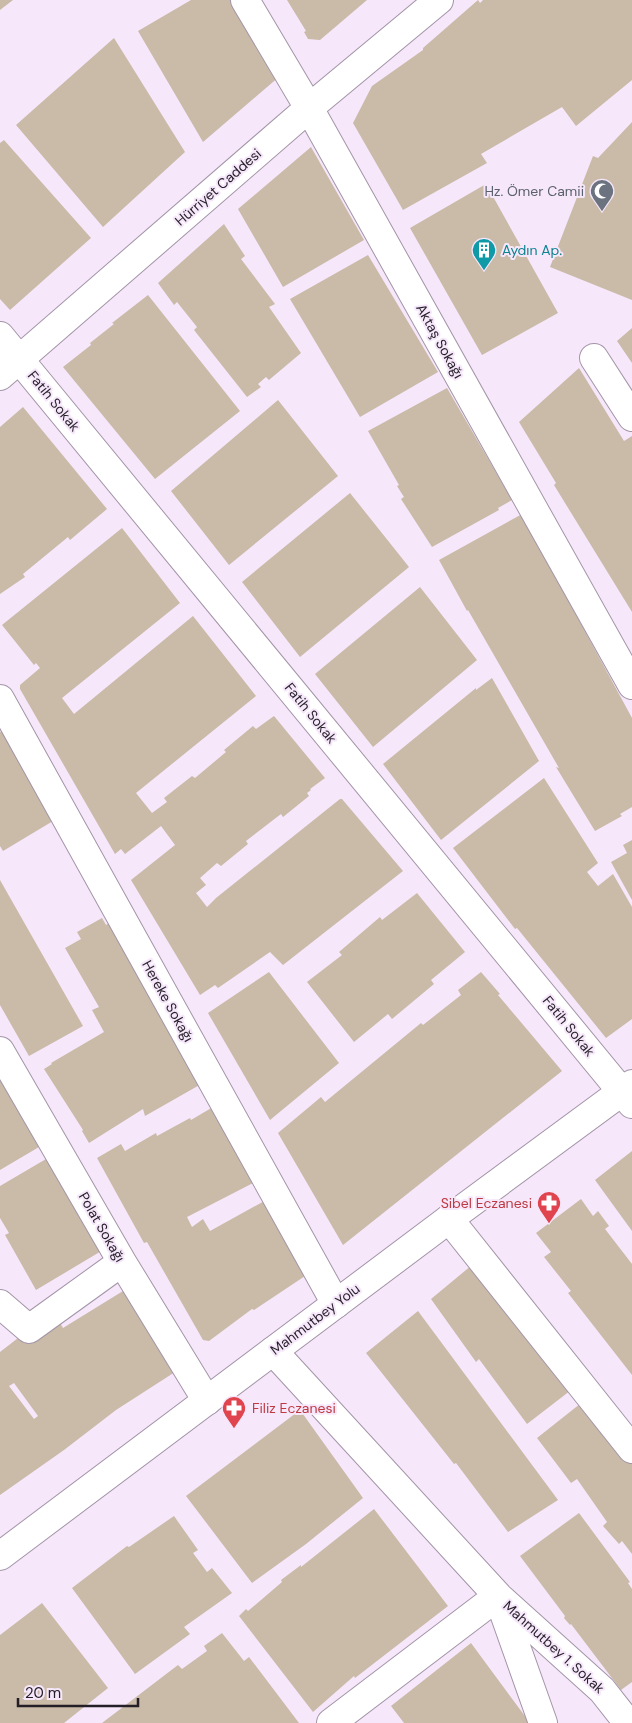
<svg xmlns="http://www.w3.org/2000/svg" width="632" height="1723" viewBox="0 0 632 1723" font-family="'DM Sans',sans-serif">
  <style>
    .building { fill: #cabaa8; fill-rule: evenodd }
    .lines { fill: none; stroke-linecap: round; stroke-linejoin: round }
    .minor-casing { stroke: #a395a7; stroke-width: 30 }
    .major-casing { stroke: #a395a7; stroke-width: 30 }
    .minor { stroke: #fff; stroke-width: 28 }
    .major { stroke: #fff; stroke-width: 28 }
    .labels { text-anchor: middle; stroke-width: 4; stroke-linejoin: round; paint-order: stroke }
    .street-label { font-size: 14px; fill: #241f26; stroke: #f6e7fb }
    .worship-label { font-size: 14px; fill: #5b616d; stroke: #f6e7fb; text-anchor: end }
    .culture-label { font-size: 14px; fill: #0d838f; stroke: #f6e7fb; text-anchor: start }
    .health-label { font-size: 14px; fill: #be3a42; stroke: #f6e7fb; text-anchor: end }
  </style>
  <rect width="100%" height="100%" fill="#f6e7fb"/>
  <path class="building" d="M0 0H13L0 10Z
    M191 0H235L280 76 203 142 138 31Z
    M287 0H367L320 40 308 39 304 32 306 31Z
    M478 0 480 3 483 0H632V80L576 126 562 107 481 154 487 163 403 210 353 123 372 86 423 50V48Z
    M114 38 185 152 103 227 16 125Z
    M632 122V300L550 267 593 156 598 158Z
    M4 140 91 238 10 310 0 299V143Z
    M311 147 364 240 283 287 238 209Z
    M486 184 558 313 482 355 410 228Z
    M224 224 245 256 241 259 275 304 269 307 301 353 269 380 266 377 258 384 261 387 247 397 194 330 197 327 177 302 174 305 158 283Z
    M368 255 438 372 360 417 290 299Z
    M148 295 240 411 155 479 63 367 91 345 90 343 114 324 112 323Z
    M632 328V363L617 341Z
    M579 368 624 441 632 436V612L554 485 556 483 519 422Z
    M447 388 512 500 498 508 499 510 432 547 401 499 404 497 397 486 399 485 368 431Z
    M278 400 338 476 229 565 171 491Z
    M23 407 107 509 70 540 68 537 23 574 25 577 0 594V427Z
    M350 493 409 567 300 657 242 582Z
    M524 513 549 565 632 718V807L620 814 622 816 595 831 556 767 559 768 468 610 467 611 439 560Z
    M122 528 180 603 62 698 74 714 193 616 256 696 136 793 152 813 167 802 164 798 192 776 195 778 226 752 224 750 253 726 256 729 274 716 325 778 310 789 311 790 307 793 309 796 283 817 281 814 246 841 248 844 221 866 217 863 200 878 206 885 196 893 207 907 216 898 340 799H342L403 871 283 965 270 952 218 988 215 985 200 995 131 880 175 845 161 826 125 854 121 849 115 854 20 689V685L40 668 36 663 34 665 2 625Z
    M420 587 477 660 373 747 315 674Z
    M492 678 539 761 441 840 383 764 476 688V690Z
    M2 731 53 821 3 851 0 846V732Z
    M544 778 598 863 587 872 598 886 613 874 632 907V1019L606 1038 517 928 515 929 453 848Z
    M632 840V900L611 862 627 853 623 845Z
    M0 880 83 1026 29 1056 0 1005Z
    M417 893 465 952 431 980 434 984 392 1019 388 1014 354 1042 307 982 342 955 339 952 380 917 382 920Z
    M102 918 106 925 109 923 203 1083 145 1116 143 1109 89 1143 82 1131 83 1130 44 1069 52 1064 51 1063 104 1032 92 1010 99 1007 65 948 81 939 77 932Z
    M269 972 339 1063 270 1120 208 1013Z
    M481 972 500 994 498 995 562 1071 343 1245 278 1133 321 1097 325 1102 421 1023 423 1025 461 995 458 990Z
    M0 1077 39 1147 0 1170Z
    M213 1107 255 1182 187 1217 192 1227 203 1219 210 1231 268 1199 308 1274 254 1310 252 1309 209 1341 203 1340 147 1242 144 1243 97 1158 121 1144 125 1151 156 1133 157 1136 190 1118 191 1120Z
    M632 1151V1231L595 1180Z
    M46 1159 103 1250 36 1290 5 1235 9 1233 0 1218V1186Z
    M581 1199 593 1216 598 1211 609 1226 605 1229 632 1264V1375L568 1293 571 1291 544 1257 551 1252 536 1233Z
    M472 1265 575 1387 527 1424 479 1359 476 1362 431 1299Z
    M123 1291 175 1372 116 1410 64 1450 0 1495V1352L53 1311 63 1328ZM14 1383 38 1416 34 1419 9 1386Z
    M418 1311 558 1500 508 1532 456 1463 454 1464 366 1353Z
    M585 1400 632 1462V1554L622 1541 619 1544 603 1526 607 1522 577 1479 571 1483 537 1438Z
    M300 1410 363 1498 306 1544 252 1583 186 1496Z
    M374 1509 448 1606 355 1678 354 1676 313 1712 239 1616 246 1609 248 1611 282 1582 281 1580 301 1565V1567Z
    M579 1513 630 1582 628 1583 632 1589V1682L621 1690 571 1624 570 1625 564 1618 565 1616 520 1556Z
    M174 1516 198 1550 193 1553 207 1572 212 1568 232 1593 184 1627 190 1634 135 1674 72 1588 127 1546 129 1547Z
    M42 1603 108 1688 64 1723H0V1635Z
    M222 1633 244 1661 249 1657 299 1723H102L178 1665 182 1669 207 1651 204 1646Z
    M471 1643 530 1723H404L391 1706Z"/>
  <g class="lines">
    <g class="minor-casing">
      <path id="minor" d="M245 0 309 108 632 685
        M0 336 632 1104
        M594 358 632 417
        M0 376 309 108 439 0
        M0 699 336 1304
        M0 1051 122 1262 207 1401
        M449 1219 632 1449
        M0 1304 29 1329 122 1262
        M273 1351 498 1596 543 1723
        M501 1599 602 1690 628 1723
        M331 1723 498 1596"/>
    </g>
    <g class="major-casing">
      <path id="major" d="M0 1556 449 1219 632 1084"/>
    </g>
    <use href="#minor" class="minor"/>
    <use href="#major" class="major"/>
  </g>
  <defs>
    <g id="mosque-pin" transform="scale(1.25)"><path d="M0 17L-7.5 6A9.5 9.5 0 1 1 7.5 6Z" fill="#6b7280" stroke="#f6e7fb"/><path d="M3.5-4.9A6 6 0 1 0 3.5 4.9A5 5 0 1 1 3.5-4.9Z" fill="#fff"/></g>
    <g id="building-pin" transform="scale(1.25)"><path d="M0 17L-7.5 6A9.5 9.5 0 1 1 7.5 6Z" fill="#0f9aa8" stroke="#f6e7fb"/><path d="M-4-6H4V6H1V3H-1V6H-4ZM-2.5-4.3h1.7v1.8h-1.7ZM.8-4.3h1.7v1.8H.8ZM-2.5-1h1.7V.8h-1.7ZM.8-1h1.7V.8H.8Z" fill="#fff"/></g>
    <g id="pharmacy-pin" transform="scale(1.25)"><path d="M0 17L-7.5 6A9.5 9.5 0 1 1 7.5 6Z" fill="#e0444e" stroke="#f6e7fb"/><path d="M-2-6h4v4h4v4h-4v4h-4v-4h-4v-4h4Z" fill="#fff"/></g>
  </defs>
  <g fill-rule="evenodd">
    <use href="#mosque-pin" x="602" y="191"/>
    <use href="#building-pin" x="484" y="250"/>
    <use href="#pharmacy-pin" x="549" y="1203"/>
    <use href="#pharmacy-pin" x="234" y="1408"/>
  </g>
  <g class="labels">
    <g class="street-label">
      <text transform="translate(218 187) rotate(-41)" y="5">Hürriyet Caddesi</text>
      <text transform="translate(440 341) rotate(61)" y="5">Aktaş Sokağı</text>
      <text transform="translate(54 401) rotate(51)" y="5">Fatih Sokak</text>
      <text transform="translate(311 713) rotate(51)" y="5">Fatih Sokak</text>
      <text transform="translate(168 1001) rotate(61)" y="5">Hereke Sokağı</text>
      <text transform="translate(569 1026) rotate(51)" y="5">Fatih Sokak</text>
      <text transform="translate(102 1227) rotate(60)" y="5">Polat Sokağı</text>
      <text transform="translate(315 1319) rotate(-37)" y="5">Mahmutbey Yolu</text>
      <text transform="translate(554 1647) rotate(42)" y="5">Mahmutbey 1. Sokak</text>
    </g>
    <g class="worship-label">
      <text x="584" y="196">Hz. Ömer Camii</text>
    </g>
    <g class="culture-label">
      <text x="502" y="255">Aydın Ap.</text>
    </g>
    <g class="health-label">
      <text x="532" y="1208">Sibel Eczanesi</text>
      <text x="252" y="1413" text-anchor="start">Filiz Eczanesi</text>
    </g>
  </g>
  <path d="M18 1698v8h120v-8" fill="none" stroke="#241f26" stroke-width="2.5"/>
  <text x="25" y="1698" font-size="15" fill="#241f26" stroke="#f6e7fb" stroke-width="4" paint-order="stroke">20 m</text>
</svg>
